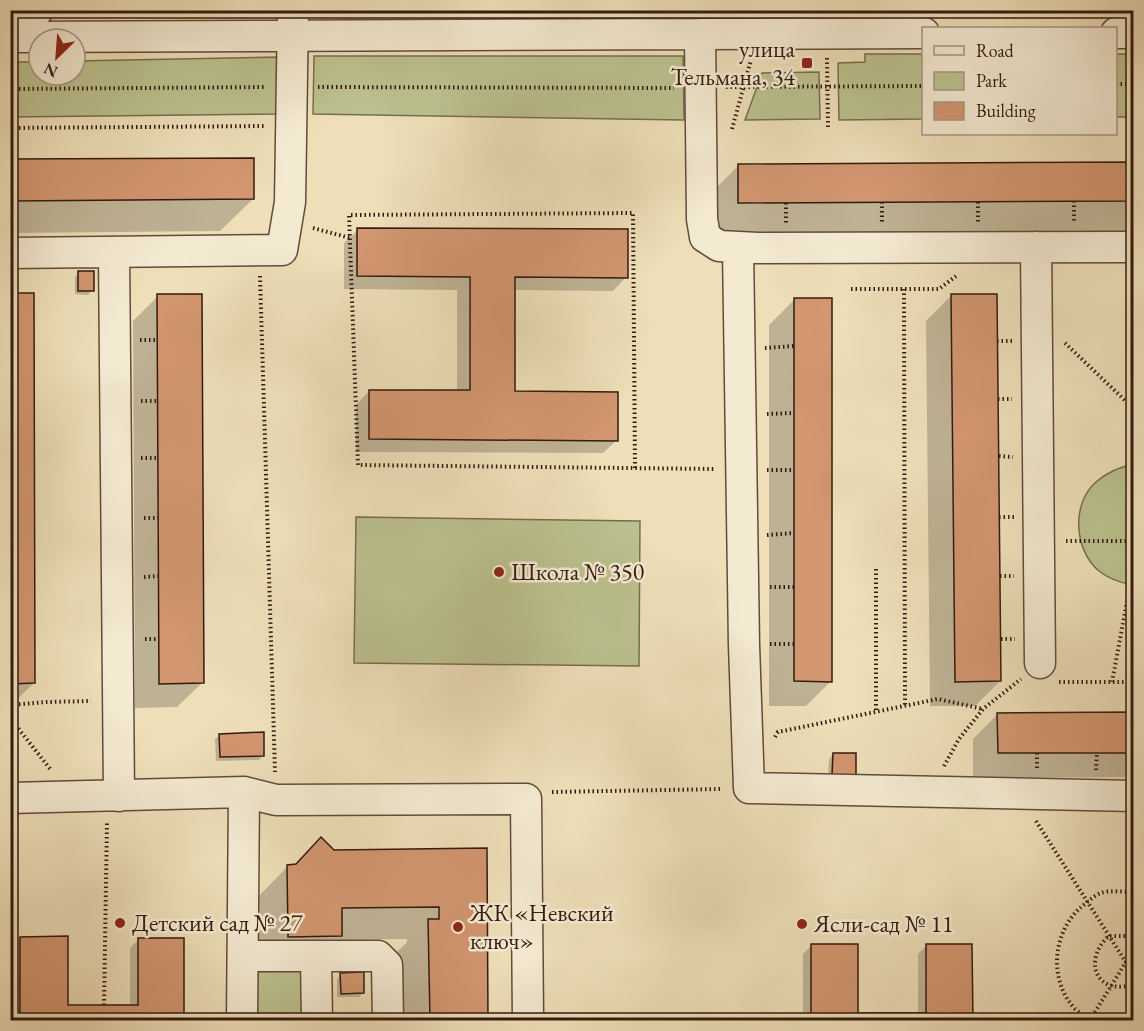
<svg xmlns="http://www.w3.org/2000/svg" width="1144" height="1031" viewBox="0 0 1144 1031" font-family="'EB Garamond',serif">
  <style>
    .green { fill: #bbc18e; stroke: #776e4e; stroke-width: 1.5 }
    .shadow { fill: #0003 }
    .building { fill: #d29670; stroke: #331a0f; stroke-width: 1.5 }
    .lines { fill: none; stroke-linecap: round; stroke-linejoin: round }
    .minor-casing { stroke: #624b3a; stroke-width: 33 }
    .path { stroke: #331a0f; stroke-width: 4; stroke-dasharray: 1.5 3; stroke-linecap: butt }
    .minor { stroke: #f4ead2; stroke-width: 30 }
    .poi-dot { fill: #8f2418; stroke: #f4ead2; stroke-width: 2 }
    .labels { text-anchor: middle; stroke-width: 5; stroke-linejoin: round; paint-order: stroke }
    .poi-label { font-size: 24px; fill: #331a0f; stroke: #f4ead2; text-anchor: start }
  </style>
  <rect width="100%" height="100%" fill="#eedfb9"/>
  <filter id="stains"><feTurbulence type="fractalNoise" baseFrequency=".00333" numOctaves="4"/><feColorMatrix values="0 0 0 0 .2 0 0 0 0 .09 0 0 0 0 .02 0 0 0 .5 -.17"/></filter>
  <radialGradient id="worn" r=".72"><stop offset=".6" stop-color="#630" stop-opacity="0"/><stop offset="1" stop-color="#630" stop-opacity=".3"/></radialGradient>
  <path class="green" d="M865 54H923V119L839 120 838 63 865 62Z
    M1116 54H1133V117H1116Z
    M314 56H683L684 120 313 114Z
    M279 57 280 114 11 117 10 62H39V75H75V61Z
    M819 72 820 119 745 120 762 73Z
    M1133 464H1134L1133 585C1121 583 1109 579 1099 571 1074 550 1071 504 1096 482 1107 472 1119 468 1133 464Z
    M356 517 640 521 639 666 354 663Z
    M251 964 307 965 308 1020H250Z"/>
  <path class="shadow" d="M10 161 253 199 220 231 10 233Z
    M1134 164V233L706 235V198L738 166Z
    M358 230 626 277 613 291 513 290V393L617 440 603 453 356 452V405L369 391 457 392V290L344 289V243Z
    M79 273 92 290 88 295 75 294V277Z
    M10 295 34 683 10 706Z
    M158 296 202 683 177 707 135 708 133 321Z
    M951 296 1000 681 975 706H930L926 321Z
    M794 300 831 681 806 706H769V325Z
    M998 714H1134V777L973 778V739Z
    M220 735 263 755 259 760 216 761 215 739Z
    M833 754 855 774 850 778H828L829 759Z
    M486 849 487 1020H397L396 953 407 942V939L336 940 308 968H256V899L288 866H295L334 851Z
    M21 938 67 1007H130V948L139 939H183V1020H12V947Z
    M812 945 856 1015 918 1014V954L927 945H971V1020H803V954Z
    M341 974 363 993 359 997H337V979Z"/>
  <path class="building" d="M254 158V199L10 201V159Z
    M1134 162V201L738 203V164Z
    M357 228 628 229V278L515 277V391L618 392V441L369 439V390H470V277L357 276Z
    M78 271H94V291H78Z
    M10 293H34L35 683 10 684Z
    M157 294H202L204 683 159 684Z
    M951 294H997L1001 681 955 682Z
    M794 298H832V682L794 681Z
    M1134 712V753H998L997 713Z
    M264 732V756L220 757 219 734Z
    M833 753H856V775H832Z
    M321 837 334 850 487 848 488 1020H430L428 919H439V907L342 908V936L288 937 287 865 296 864Z
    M68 936V1005H138V938H184V1020H20V937Z
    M811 944H858V1013H926V944H972L973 1020H811Z
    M364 972V993L341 994 340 973Z"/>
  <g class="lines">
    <g class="minor-casing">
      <path id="minor" d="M10 11 38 10
        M1116 33H1134
        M700 34 702 219 705 237 719 246 758 248 1134 247
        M10 37 924 33
        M1036 247 1040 663
        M738 248 744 645 749 788 1134 796
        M10 253 282 250 290 202 293 10
        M114 253 119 796
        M10 798 244 792 276 800 526 799 528 1020
        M243 956H378L387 965 388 1020
        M316 956 317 1020
        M242 1020 244 792"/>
    </g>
    <path class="path" d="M827 58 828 128
      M1116 84H1134
      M318 87 674 88
      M726 87 924 86
      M10 89 266 87
      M10 128 265 126
      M732 129 751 60
      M1074 201V221
      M882 202V223
      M978 202V222
      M786 203V223
      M313 228 350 238
      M260 276 275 772
      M851 289H939L956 276
      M904 289 905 706
      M140 340H158
      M997 341H1012
      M1065 343 1134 409
      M765 348 794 346
      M998 399H1012
      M141 401H158
      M767 414 794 413
      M999 456 1013 457
      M141 458H158
      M635 468 633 213 349 215 358 465 715 469
      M767 470H794
      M999 517H1014
      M144 518H158
      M767 535 794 533
      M1066 541H1134
      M876 569V712
      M1000 576H1014
      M144 577 159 576
      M770 587H794
      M145 639H159
      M1001 639H1015
      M770 644H794
      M1059 682H1134
      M1112 682 1134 564
      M10 705 47 702 91 701
      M10 718 51 770
      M775 737 778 732 938 699 983 709
      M944 766 959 739 983 709 1021 679
      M1037 768V753
      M1096 770 1097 753
      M552 792 722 789
      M1036 821 1134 975
      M1134 936H1109C1094 948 1087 975 1109 985 1116 988 1126 986 1134 986
      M104 1005 107 823
      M1090 1020C1085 1017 1080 1013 1075 1009 1049 981 1052 935 1079 909 1085 904 1093 896 1101 893 1110 890 1124 892 1134 892
      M1090 1020 1134 949"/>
    <use href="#minor" class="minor"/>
  </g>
  <g class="poi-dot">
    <rect x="801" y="57" width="12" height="12" rx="3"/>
    <circle cx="499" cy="572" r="6"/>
    <circle cx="120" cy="923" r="6"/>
    <circle cx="802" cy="924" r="6"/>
    <circle cx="458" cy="927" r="6"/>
  </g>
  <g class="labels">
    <g class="poi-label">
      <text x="795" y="57" text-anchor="end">улица<tspan x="795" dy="28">Тельмана, 34</tspan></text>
      <text x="511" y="580">Школа № 350</text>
      <text x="470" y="921">ЖК «Невский<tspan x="470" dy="28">ключ»</tspan></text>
      <text x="132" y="931">Детский сад № 27</text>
      <text x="814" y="932">Ясли-сад № 11</text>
    </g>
  </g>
  <rect width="1144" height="1031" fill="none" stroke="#eedfb9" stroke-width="36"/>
  <rect x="12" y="12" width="1120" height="1007" fill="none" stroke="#331a0f" stroke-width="3"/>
  <rect x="18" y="18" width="1108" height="995" fill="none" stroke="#331a0f" stroke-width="1.5"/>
  <rect x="922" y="27" width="195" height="108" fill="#f4ead2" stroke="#a79784" stroke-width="1.5"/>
  <rect x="934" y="46" width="30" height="9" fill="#f4ead2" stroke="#a79784" stroke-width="1.5"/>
  <text x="976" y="57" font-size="18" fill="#331a0f">Road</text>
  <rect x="934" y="72" width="30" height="18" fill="#bbc18e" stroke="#a79784" stroke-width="1.5"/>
  <text x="976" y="87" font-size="18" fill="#331a0f">Park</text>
  <rect x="934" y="102" width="30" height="18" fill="#d29670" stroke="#a79784" stroke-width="1.5"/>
  <text x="976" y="117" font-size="18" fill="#331a0f">Building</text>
  <g transform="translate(57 57) rotate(205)"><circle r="28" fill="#f4ead2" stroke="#a79784" stroke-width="1.5"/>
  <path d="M0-4.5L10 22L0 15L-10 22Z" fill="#8f2418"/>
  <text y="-9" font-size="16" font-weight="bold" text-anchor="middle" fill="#331a0f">N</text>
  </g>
  <rect width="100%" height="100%" filter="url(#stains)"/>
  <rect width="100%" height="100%" fill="url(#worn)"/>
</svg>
